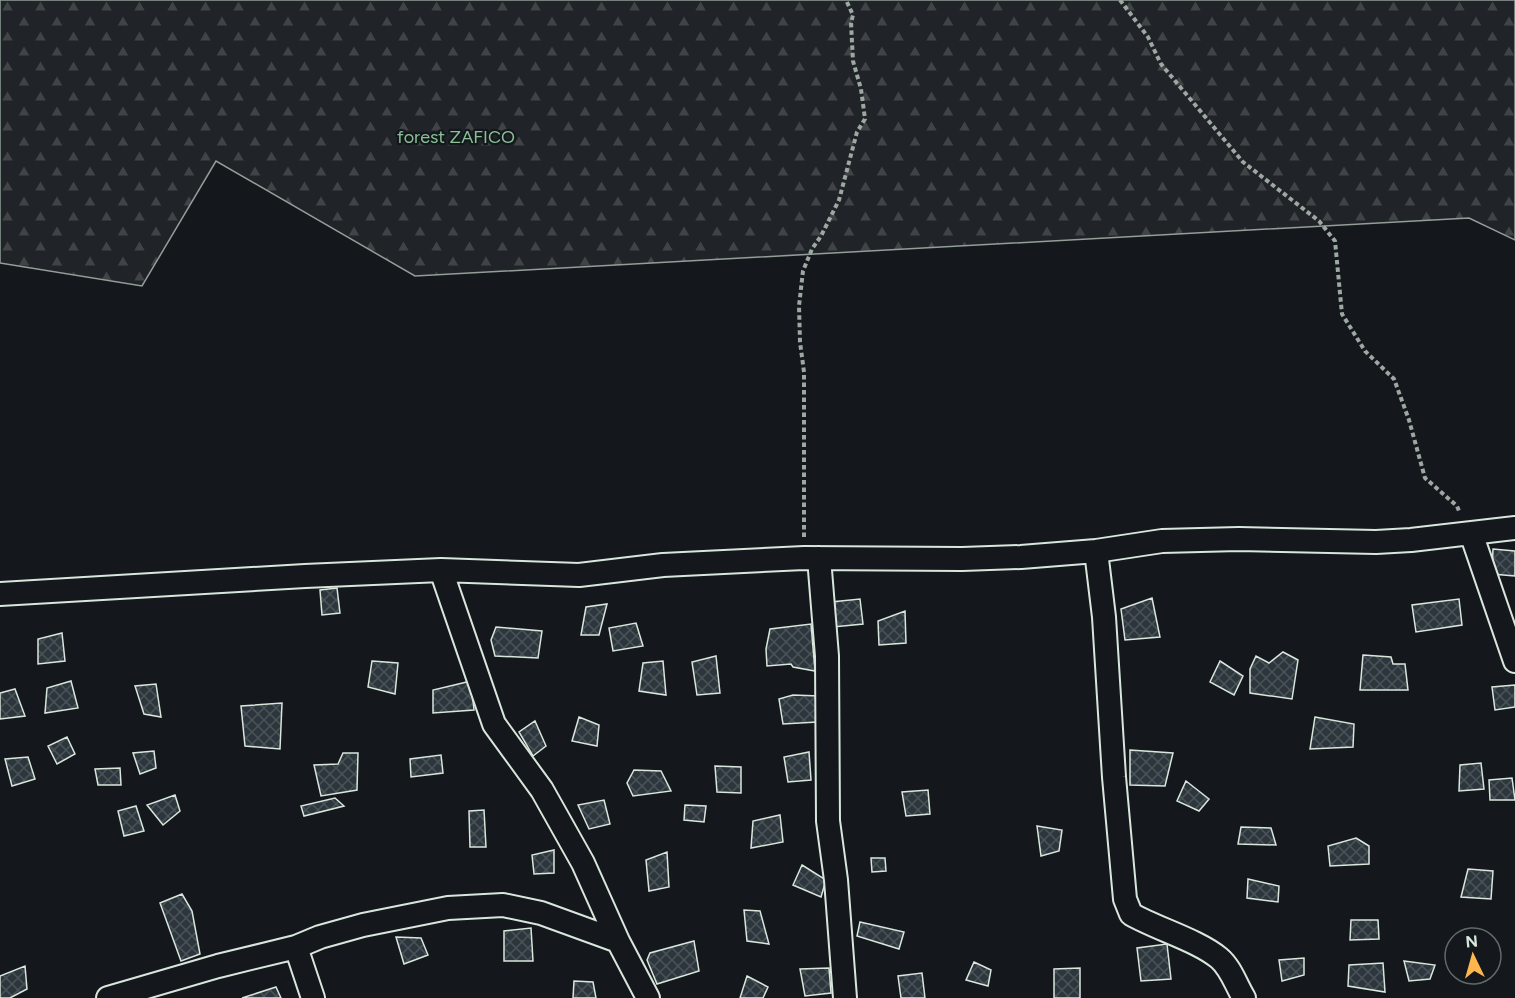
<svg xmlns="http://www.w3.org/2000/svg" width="1515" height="998" viewBox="0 0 1515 998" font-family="Figtree,sans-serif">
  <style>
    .forest { fill: url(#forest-firs); stroke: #939e99; stroke-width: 1.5 }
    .building { fill: url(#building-cross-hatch); stroke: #d8e6dc; stroke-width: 1.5 }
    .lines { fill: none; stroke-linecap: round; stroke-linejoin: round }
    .minor-casing { stroke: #d8e6dc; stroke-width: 26 }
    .path { stroke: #9da8a2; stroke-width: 4; stroke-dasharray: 4.5 3; stroke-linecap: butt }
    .minor { stroke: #14181c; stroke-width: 22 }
    .labels { text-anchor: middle; stroke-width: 4.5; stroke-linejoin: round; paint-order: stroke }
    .park-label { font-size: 18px; fill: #8ac095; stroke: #14181c }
  </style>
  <defs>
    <pattern id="forest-firs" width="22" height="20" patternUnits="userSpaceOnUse" patternTransform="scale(1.5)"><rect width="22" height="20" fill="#202428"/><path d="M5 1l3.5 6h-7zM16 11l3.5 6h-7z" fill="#404447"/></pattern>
    <pattern id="building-cross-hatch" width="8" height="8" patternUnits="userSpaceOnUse" patternTransform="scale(1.5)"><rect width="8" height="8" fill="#2c363c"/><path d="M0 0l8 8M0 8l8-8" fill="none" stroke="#4a5358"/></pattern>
  </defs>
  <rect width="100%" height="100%" fill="#14181c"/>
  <path class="forest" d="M0 0H1515V240L1469 218 415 276 216 161 142 286 0 263Z"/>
  <path class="building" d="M1493 549 1515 551V576L1492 574Z
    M337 588 340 613 322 615 320 590Z
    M1152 598 1160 637 1125 640 1121 609Z
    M860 599 863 624 833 627 831 602Z
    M1459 599 1462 625 1416 632 1412 605Z
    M607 604 599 635H581L586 607Z
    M905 611 906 643 879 645 878 621Z
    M636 623 643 646 613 651 609 628Z
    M811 624 815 671 793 667 791 664 767 666 766 649 770 629Z
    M496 627 542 631 538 658 495 656 491 640Z
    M62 633 65 661 38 664V639Z
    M1283 652 1298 660 1292 699 1250 693V669L1256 656 1269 663Z
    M1363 655 1391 657 1393 664H1405L1408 690H1360Z
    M716 656 720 693 697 695 692 662Z
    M372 661 398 663 395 694 368 687Z
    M663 661 666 695 639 691 643 663Z
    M1220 661 1243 676 1234 695 1210 682Z
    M71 681 78 708 45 713 47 688Z
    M471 681 474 710 433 713V690Z
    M156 684 161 717 144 714 135 686Z
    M1515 685V707L1495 710 1492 687Z
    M15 689 25 716 0 719V693Z
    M793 695 819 696 817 722 783 724 779 699Z
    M282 703 280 749 245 746 241 706Z
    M579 717 599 725 597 746 572 741Z
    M1315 717 1354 724 1353 747 1310 749Z
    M535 721 546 746 533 756 519 732Z
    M67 737 75 754 57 764 48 746Z
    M1130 750 1173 753 1165 786 1130 785Z
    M154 751 156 768 140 774 133 753Z
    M809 752 811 780 788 782 784 757Z
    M343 753H358L357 790 321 796 314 765 338 764Z
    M441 755 443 773 411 777 410 759Z
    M28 757 35 779 12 786 5 759Z
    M1481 763 1484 789 1459 791 1460 765Z
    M715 766 741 767V793L717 792Z
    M120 768 121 785H98L95 769Z
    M634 770 661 771 671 791 633 796 627 783Z
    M1512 778 1515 800H1490L1489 780Z
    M1186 781 1209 799 1199 811 1177 801Z
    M928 790 930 814 906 816 902 792Z
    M175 795 180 811 163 825 147 805Z
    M335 798 344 806 304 816 301 806Z
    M604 800 610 824 589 829 578 805Z
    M685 805 706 806 704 822 684 820Z
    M136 806 144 831 124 836 118 811Z
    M484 810 486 847H470L469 811Z
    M780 815 783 842 751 848 753 821Z
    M1037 826 1062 830 1059 851 1041 856Z
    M1241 827 1271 828 1276 845 1238 844Z
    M1356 838 1369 846V864L1330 866 1328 846Z
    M554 850V873L534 874 532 855Z
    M667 852 669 887 649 891 646 860Z
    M871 858H885L886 871 872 872Z
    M802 865 826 880 821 897 793 885Z
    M1468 869 1493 871 1491 899 1461 897Z
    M1248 879 1279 886 1278 902 1247 898Z
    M182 894 192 911 200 954 181 961 160 903Z
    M744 910 760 911 769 944 747 941Z
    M1351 920H1378L1379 939 1350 940Z
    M860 922 904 932 899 949 857 936Z
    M531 928 533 961H504V931Z
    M396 937 421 938 428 955 404 964Z
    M694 941 699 971 657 984 647 960 650 953Z
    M1167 944 1171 979 1141 981 1137 948Z
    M1304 958V975L1282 981 1279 960Z
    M1404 961 1435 965 1430 979 1409 981Z
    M974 962 991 970 988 986 966 980Z
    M1383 963 1385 992 1348 986 1349 965Z
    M25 966 27 989 10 998H0V976Z
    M829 968 831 993 805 996 800 969Z
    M1080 968V998H1054V969Z
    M922 973 925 998H901L898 976Z
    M747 976 768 987 763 998H740Z
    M574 981 593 982 596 998H573Z
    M276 987 281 998H242Z"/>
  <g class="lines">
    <g class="minor-casing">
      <path id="minor" d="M1471 533 1515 661
        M1096 551 1104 617 1114 777 1125 899 1131 914C1157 929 1197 940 1219 958 1231 968 1236 985 1244 998
        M819 558 827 656 828 821 836 880 845 998
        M441 570 494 724 542 790 583 863 618 941 648 998
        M0 594 305 576 441 570 579 575 663 565 804 558 962 559 1021 557 1096 551 1162 541 1239 539 1376 542 1411 540 1515 528
        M296 947 313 998
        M108 998 218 966 296 947 320 937 363 925 448 908 503 905 541 913 618 941"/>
    </g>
    <path class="path" d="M1120 0 1148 37 1161 64 1243 162 1319 221 1335 241 1342 314 1365 351 1394 379 1409 420 1425 478 1457 506 1459 511
      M804 537V372L800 342 799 306 803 271 812 249 821 236 839 200 857 132 865 119 861 89 853 61 851 23 853 15 846 0"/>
    <use href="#minor" class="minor"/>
  </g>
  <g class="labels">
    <g class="park-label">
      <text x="456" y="143">forest ZAFICO</text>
    </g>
  </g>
  <g transform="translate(1473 956) rotate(355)"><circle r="28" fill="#14181c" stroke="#626a69" stroke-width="1.5"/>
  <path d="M0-4.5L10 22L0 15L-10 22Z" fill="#ffb74d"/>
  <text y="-9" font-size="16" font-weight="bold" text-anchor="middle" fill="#d8e6dc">N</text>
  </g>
</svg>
